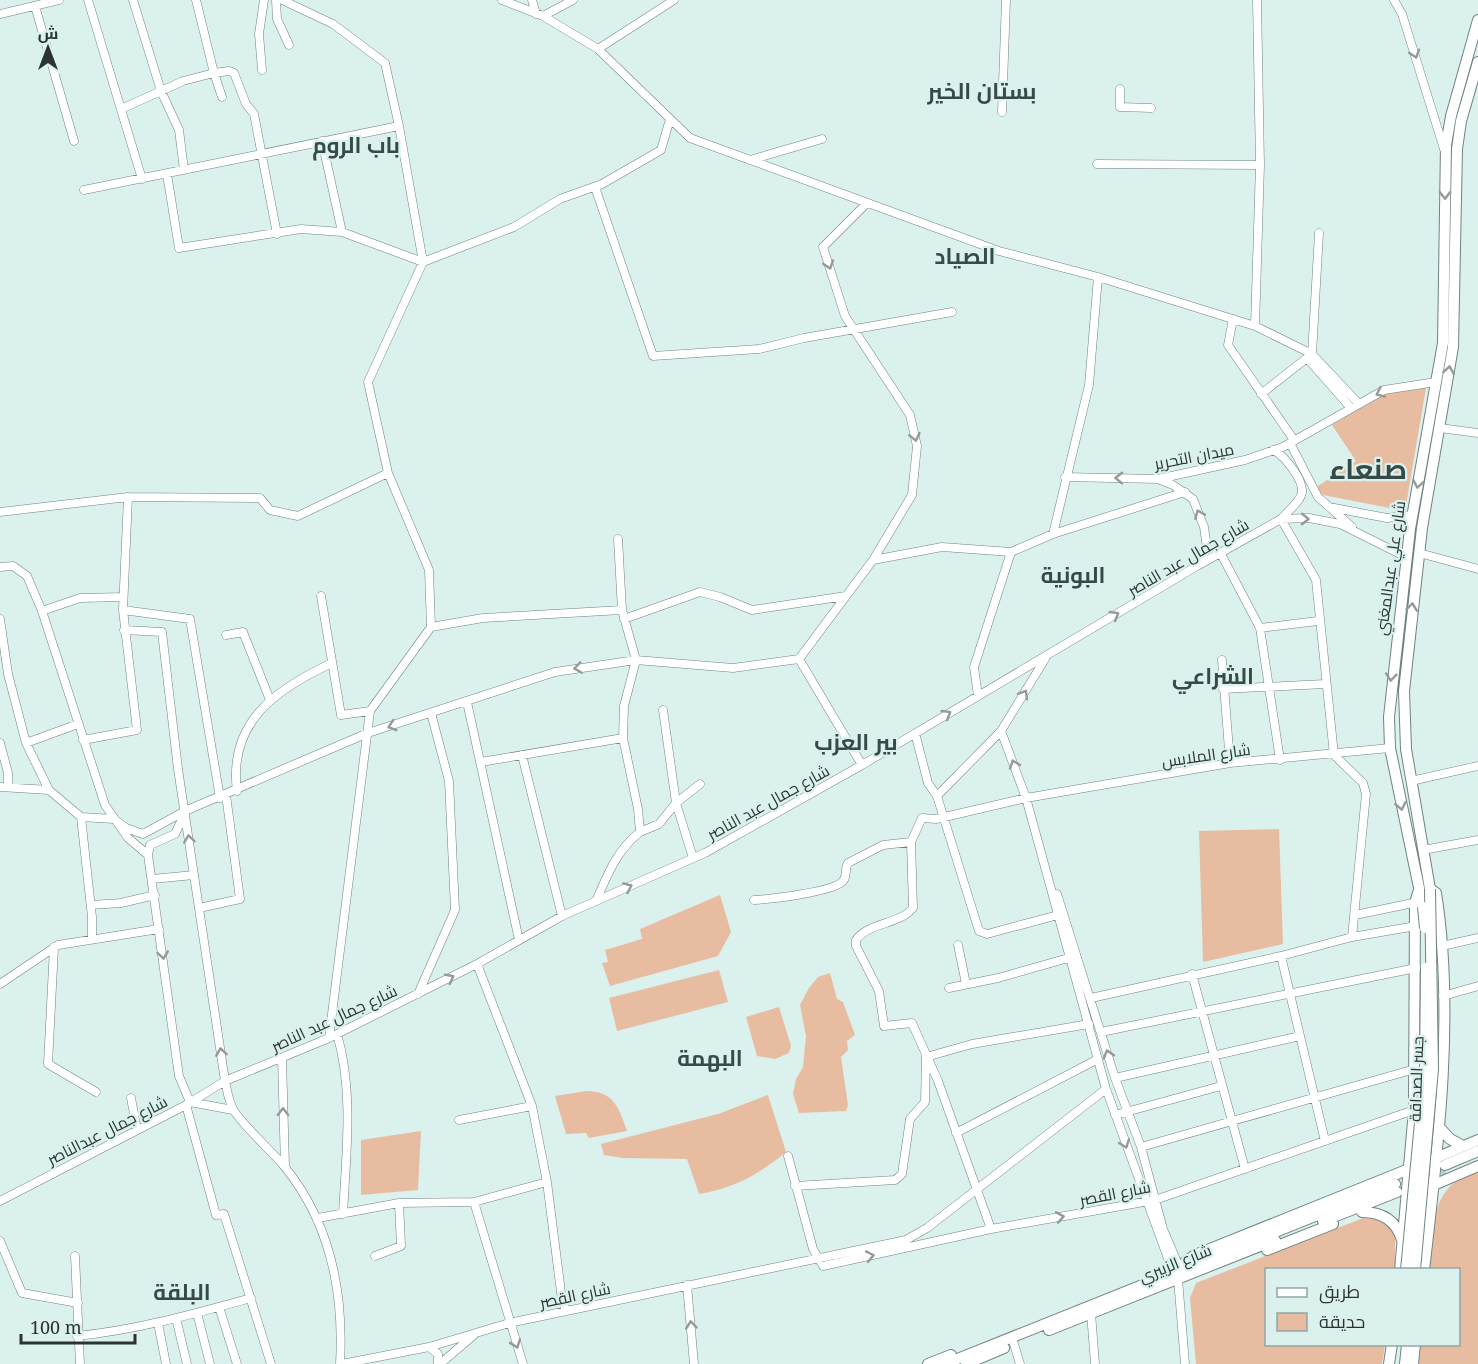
<svg xmlns="http://www.w3.org/2000/svg" width="1478" height="1364" viewBox="0 0 1478 1364" font-family="'Noto Serif',Cairo,serif">
  <style>
    .green { fill: #e8bca1 }
    .lines { fill: none; stroke-linecap: round; stroke-linejoin: round }
    .major-tunnel { stroke: #b7cbc9; stroke-width: 10; stroke-dasharray: 10 5; stroke-linecap: butt }
    .minor-casing { stroke: #6f8482; stroke-width: 9 }
    .major-casing { stroke: #6f8482; stroke-width: 12 }
    .minor { stroke: #fff; stroke-width: 8 }
    .major { stroke: #fff; stroke-width: 10 }
    .major-bridge-casing { stroke: #6f8482; stroke-width: 12; stroke-linecap: butt }
    .major-bridge { stroke: #fff; stroke-width: 10 }
    .oneway { stroke: #959a99 }
    .labels { text-anchor: middle; stroke-width: 4.5; stroke-linejoin: round; paint-order: stroke }
    .street-label { font-size: 16px; fill: #2b3433; stroke: #daf1ee }
    .district-label { font-size: 22px; font-weight: bold; fill: #364a48; stroke: #daf1ee }
    .town-label { font-size: 28px; font-weight: bold; fill: #364a48; stroke: #daf1ee }
  </style>
  <rect width="100%" height="100%" fill="#daf1ee"/>
  <path class="green" d="M1405 387 1426 388 1405 511 1323 495 1315 488 1356 461 1332 425 1383 393Z
    M1279 829 1283 944 1203 962 1199 831Z
    M720 895 731 932 718 956 610 986 602 963 608 962 605 950 642 939 640 929Z
    M719 970 728 1002 617 1031 609 998Z
    M830 973 837 999 843 1002 855 1035 847 1041 848 1050 841 1057 848 1105 846 1111 799 1113 793 1094 796 1079 803 1067 806 1036 800 1005 809 988 818 977Z
    M779 1007 791 1046 789 1053 775 1059 757 1056 746 1017Z
    M586 1091C614 1091 619 1108 627 1131L589 1138 586 1133 566 1134 555 1096Z
    M768 1095 786 1152C758 1175 734 1188 699 1194L687 1159 623 1158 604 1155 601 1144 718 1114Z
    M421 1131 418 1190 361 1195V1140Z
    M1478 1168V1364H1416L1417 1345 1458 1344V1270L1427 1269C1433 1226 1430 1187 1478 1168Z
    M1371 1215 1382 1217 1395 1232V1269L1266 1270V1344L1385 1345 1382 1364H1196L1190 1298 1196 1283Z"/>
  <g class="lines">
    <path class="major-tunnel" d="M1428 1180 1446 1173"/>
    <g class="minor-casing">
      <path id="minor" d="M88 0 142 179
        M133 0 161 91 183 81 214 73 222 97
        M196 0 214 73 229 71 234 73 246 104 254 114 277 234
        M276 0 277 19 289 45
        M282 0 333 24 385 63 399 126 423 262 368 382 388 473 429 570 431 627 370 711 329 1038
        M502 0 543 16 598 49 690 138 999 251 1098 277 1255 326 1312 354 1359 404
        M532 0 536 14
        M1394 0 1402 14 1444 149
        M35 6 74 141
        M0 14 59 0
        M543 16 573 0
        M598 49 674 0
        M262 70 259 34 264 0
        M1120 89V107L1151 108
        M121 109 161 91 179 130 184 170
        M1002 112 1006 0
        M322 141 342 232 423 262 514 227 560 199 602 184 661 150 670 119
        M750 160 822 139
        M1097 164 1260 165
        M167 174 179 248 301 229 342 232
        M595 187 653 356 759 349 804 338 952 312
        M84 190 399 126
        M866 204 823 247 845 316 910 415 917 446 912 495 873 560
        M1233 319 1228 345 1294 440
        M1255 326 1260 165 1257 0
        M1307 358 1351 408
        M1261 394 1312 354 1319 233
        M1440 428 1478 433
        M1290 443 1318 497 1352 527
        M1273 450C1285 456 1303 479 1302 492 1301 501 1287 512 1281 519L1316 580 1334 755 1363 783 1366 794 1352 937
        M1065 477 1158 479 1245 460 1283 447 1384 390 1436 382
        M1158 479 1173 485 1193 499 1204 527 1207 548 1197 565
        M1329 507 1387 518 1412 515
        M0 512 128 497 260 498 270 510 298 516 388 473
        M1053 534 1089 385 1098 277
        M618 539 622 610
        M1419 553 1478 569
        M1221 554 1260 628 1280 760
        M0 567 13 566 27 576 42 611 105 805 128 838 148 855
        M321 596 341 715 370 711
        M123 610 190 619 220 798
        M42 611 80 598 123 597
        M0 619 8 674 26 743 49 790 81 817 114 819 126 828 143 834 185 811 368 733 555 672 636 660 733 668 799 659 873 560 942 547 1011 552 1053 534 1185 492
        M624 619 700 592 720 597 752 610 846 596
        M431 627 483 618 622 610 636 660 624 706 623 738 638 809 640 832C616 851 608 874 596 901
        M1260 628 1318 621
        M124 630 162 632 178 769 225 1081C227 1090 229 1103 234 1111 248 1131 268 1147 284 1166 330 1222 344 1293 340 1364
        M226 635 243 632 270 700
        M799 659 862 765
        M1222 660 1230 763
        M1223 689 1325 684
        M978 696 974 667 1011 552
        M467 702 519 940
        M663 710 676 803 693 858
        M1001 731 1026 798 1106 1089 1173 1272
        M915 733 928 783 937 796 979 931 987 934 1058 915
        M83 740 137 730 123 610 128 497
        M0 743 8 773V787
        M26 743 78 724
        M522 755 562 916
        M481 762 623 738
        M1411 781 1478 766
        M0 787 49 790
        M237 791C228 722 276 689 332 663
        M937 796 1001 731 1045 659
        M185 813 175 834 150 845 148 855 179 1076 190 1102
        M81 817 92 917V938
        M640 832 659 824 676 803 700 784
        M1423 850 1478 840
        M152 879 194 875
        M1057 894 1115 1078 1141 1147 1163 1229 1180 1269
        M754 900C770 899 834 892 843 881 848 875 844 869 848 863L883 845 911 842
        M91 905 121 903 155 895
        M199 908 240 899 226 795
        M1355 915 1418 902
        M958 945 966 984
        M1442 946 1478 938
        M54 947 48 1064 96 1092
        M1281 956 1325 1141
        M477 964 532 1106 547 1182 562 1300 566 1311
        M1192 974 1245 1169
        M0 984 58 945 159 929
        M949 988 998 978 1072 957
        M418 994 455 910 449 781 431 713
        M1443 996 1478 986
        M1091 998 1281 956 1352 937 1416 926
        M1101 1032 1416 968
        M337 1034C354 1091 346 1155 343 1214
        M926 1057 972 1044 1089 1024
        M282 1058 285 1167
        M1115 1078 1300 1036
        M131 1098 137 1130
        M190 1102 233 1110
        M186 1105 216 1215 224 1214 271 1364
        M1115 1115 1221 1086
        M459 1120 532 1106
        M956 1133 1098 1059
        M1141 1147 1415 1069
        M788 1156 813 1249 823 1266 991 1229 1155 1200 1414 1110
        M795 1186 895 1180 902 1174 910 1119 925 1102 926 1058
        M0 1201 186 1105 225 1081 329 1038 477 964 562 916 705 853 862 765 1197 566 1281 519 1309 518 1340 524 1406 557
        M474 1202 523 1364
        M318 1218 399 1203 474 1202 547 1182
        M991 1229 938 1081 912 1023 884 1026 879 991 856 946V940C869 922 899 925 913 908L911 842 922 818 936 819 1026 798 1230 763 1390 748
        M0 1241 22 1293 78 1303
        M75 1256 80 1364
        M375 1256 401 1246 399 1203
        M1178 1279 1185 1364
        M687 1285 694 1364
        M219 1307 237 1364
        M197 1313 210 1364
        M1091 1313 1095 1364
        M176 1318 187 1364
        M158 1323 166 1364
        M77 1336C137 1330 193 1314 251 1298
        M1014 1344 1020 1364
        M429 1347 438 1354V1364
        M342 1364 429 1347 509 1323 906 1240 927 1228 1106 1089
        M440 1364 475 1334"/>
    </g>
    <g class="major-casing">
      <path id="major" d="M1423 907 1390 748 1389 717 1410 529 1443 343 1446 145 1451 116 1478 20
        M1439 1127 1450 1139 1463 1146
        M1431 1160 1478 1140
        M1445 1165 1478 1151
        M1429 1187 1478 1166
        M1362 1212C1382 1212 1396 1220 1402 1240
        M1323 1221 1397 1192
        M1267 1250 1333 1224
        M1185 1262 1195 1255 1414 1167
        M1400 1270 1414 1110 1415 903 1418 893
        M1424 1270C1438 1150 1455 1012 1436 893L1430 889 1406 749 1404 691 1422 528 1453 347 1457 149 1461 121 1478 62
        M1049 1330 1275 1240
        M928 1364 951 1355
        M945 1364 1395 1184
        M966 1364 1004 1348
        M1389 1364 1392 1344
        M1405 1364 1407 1344
        M1413 1364 1415 1344"/>
    </g>
    <use href="#minor" class="minor"/>
    <use href="#major" class="major"/>
    <g class="major-bridge-casing">
      <path id="major-bridge" d="M1423 907 1425 928
        M1406 1270 1425 1070 1426 968
        M1415 1270 1433 1069 1430 889"/>
    </g>
    <use href="#major-bridge" class="major-bridge"/>
  </g>
  <defs><path id="oneway-chevron" d="M-2-3.5L2.5 0L-2 3.5" fill="none" stroke-width="1.6" stroke-linecap="round" stroke-linejoin="round" transform="scale(1.5)"/></defs>
  <g class="oneway">
    <use href="#oneway-chevron" transform="translate(1415 54) rotate(72)"/>
    <use href="#oneway-chevron" transform="translate(1445 195) rotate(89)"/>
    <use href="#oneway-chevron" transform="translate(829 265) rotate(72)"/>
    <use href="#oneway-chevron" transform="translate(1449 370) rotate(-81)"/>
    <use href="#oneway-chevron" transform="translate(1380 393) rotate(155)"/>
    <use href="#oneway-chevron" transform="translate(915 437) rotate(78)"/>
    <use href="#oneway-chevron" transform="translate(1119 478) rotate(-179)"/>
    <use href="#oneway-chevron" transform="translate(1418 484) rotate(100)"/>
    <use href="#oneway-chevron" transform="translate(1199 514) rotate(-113)"/>
    <use href="#oneway-chevron" transform="translate(1305 519) rotate(1)"/>
    <use href="#oneway-chevron" transform="translate(1412 607) rotate(-83)"/>
    <use href="#oneway-chevron" transform="translate(1115 615) rotate(-31)"/>
    <use href="#oneway-chevron" transform="translate(578 668) rotate(172)"/>
    <use href="#oneway-chevron" transform="translate(1391 677) rotate(96)"/>
    <use href="#oneway-chevron" transform="translate(1024 694) rotate(-59)"/>
    <use href="#oneway-chevron" transform="translate(947 714) rotate(-31)"/>
    <use href="#oneway-chevron" transform="translate(392 726) rotate(163)"/>
    <use href="#oneway-chevron" transform="translate(1014 764) rotate(-110)"/>
    <use href="#oneway-chevron" transform="translate(1401 806) rotate(79)"/>
    <use href="#oneway-chevron" transform="translate(189 839) rotate(-98)"/>
    <use href="#oneway-chevron" transform="translate(628 887) rotate(-24)"/>
    <use href="#oneway-chevron" transform="translate(163 955) rotate(82)"/>
    <use href="#oneway-chevron" transform="translate(450 978) rotate(-27)"/>
    <use href="#oneway-chevron" transform="translate(221 1052) rotate(-99)"/>
    <use href="#oneway-chevron" transform="translate(1108 1054) rotate(-107)"/>
    <use href="#oneway-chevron" transform="translate(283 1112) rotate(-91)"/>
    <use href="#oneway-chevron" transform="translate(1125 1144) rotate(70)"/>
    <use href="#oneway-chevron" transform="translate(1060 1217) rotate(-10)"/>
    <use href="#oneway-chevron" transform="translate(870 1256) rotate(-11)"/>
    <use href="#oneway-chevron" transform="translate(691 1325) rotate(-96)"/>
    <use href="#oneway-chevron" transform="translate(516 1344) rotate(71)"/>
  </g>
  <g class="labels">
    <g class="street-label">
      <text transform="translate(1194 456) rotate(-11)" y="6">ميدان التحرير</text>
      <text transform="translate(1188 557) rotate(-30)" y="6">شارع جمال عبد الناصر</text>
      <text transform="translate(1390 568) rotate(-82)" y="6">شارع علي عبدالمغني</text>
      <text transform="translate(1206 755) rotate(-8)" y="6">شارع الملابس</text>
      <text transform="translate(768 802) rotate(-29)" y="6">شارع جمال عبد الناصر</text>
      <text transform="translate(334 1018) rotate(-25)" y="6">شارع جمال عبد الناصر</text>
      <text transform="translate(1416 1079) rotate(-88)" y="6">جسر الصداقة</text>
      <text transform="translate(107 1130) rotate(-27)" y="6">شارع جمال عبدالناصر</text>
      <text transform="translate(1115 1193) rotate(-11)" y="6">شارع القصر</text>
      <text transform="translate(1175 1263) rotate(-22)" y="6">شارع الزبيري</text>
      <text transform="translate(575 1295) rotate(-12)" y="6">شارع القصر</text>
    </g>
    <g class="district-label">
      <text x="982" y="99">بستان الخير</text>
      <text x="356" y="153">باب الروم</text>
      <text x="965" y="264">الصياد</text>
      <text x="1073" y="583">البونية</text>
      <text x="1213" y="684">الشراعي</text>
      <text x="856" y="750">بير العزب</text>
      <text x="710" y="1066">البهمة</text>
      <text x="182" y="1300">البلقة</text>
    </g>
    <g class="town-label">
      <text x="1368" y="479">صنعاء</text>
    </g>
  </g>
  <rect x="1265" y="1268" width="195" height="78" fill="#daf1ee" stroke="#94a5a3" stroke-width="1.5"/>
  <rect x="1277" y="1288" width="30" height="9" fill="#ffffff" stroke="#94a5a3" stroke-width="1.5"/>
  <text x="1319" y="1298" font-size="18" fill="#2b3433">طريق</text>
  <rect x="1277" y="1313" width="30" height="18" fill="#e8bca1" stroke="#94a5a3" stroke-width="1.5"/>
  <text x="1319" y="1328" font-size="18" fill="#2b3433">حديقة</text>
  <g transform="translate(48 48)" stroke="#daf1ee" stroke-width="4.5" paint-order="stroke">
  <path d="M0-4.5L10 22L0 15L-10 22Z" fill="#2b3433"/>
  <text y="-9" font-size="16" font-weight="bold" text-anchor="middle" fill="#2b3433">ش</text>
  </g>
  <path d="M21 1334v9h114v-9" fill="none" stroke="#2b3433" stroke-width="3"/>
  <text x="30" y="1334" font-size="18" fill="#2b3433" stroke="#daf1ee" stroke-width="4.5" paint-order="stroke">100 m</text>
</svg>
